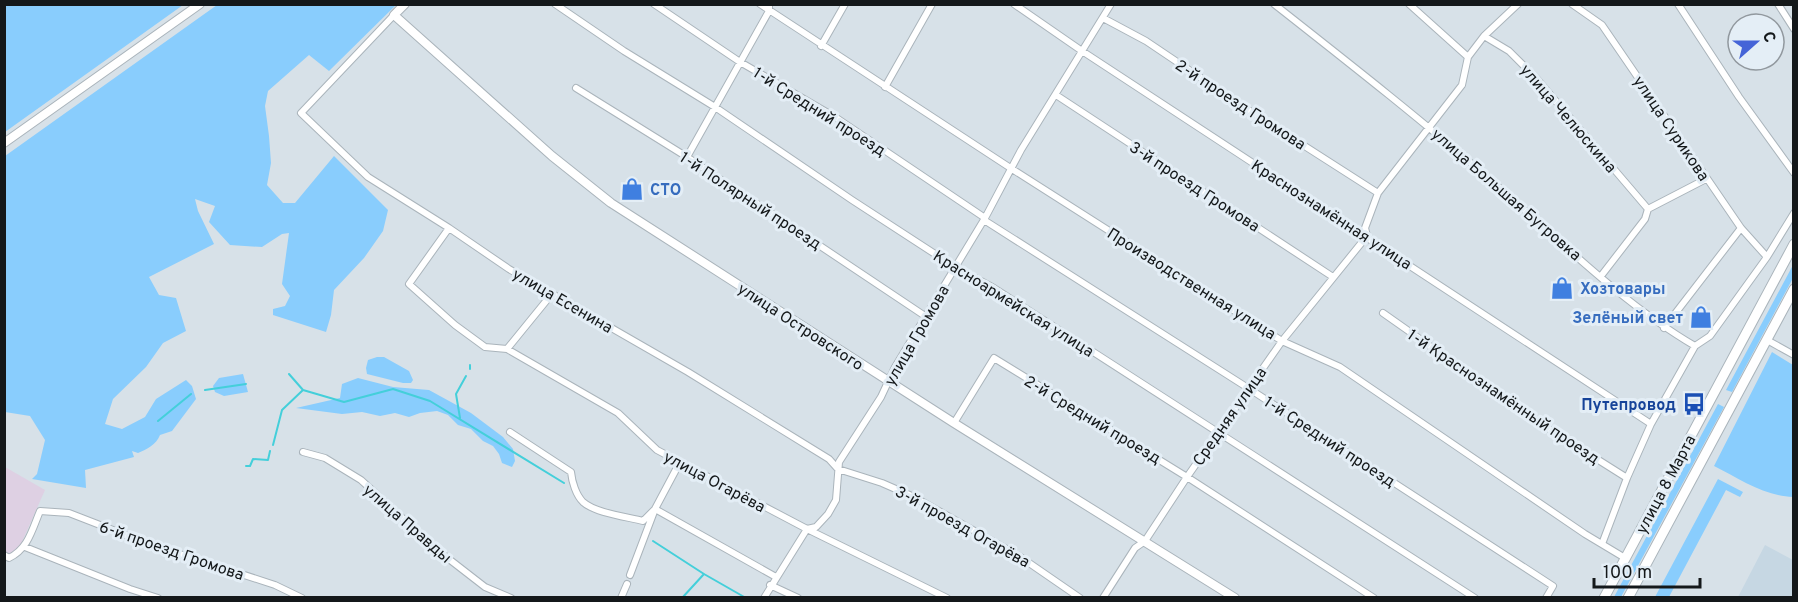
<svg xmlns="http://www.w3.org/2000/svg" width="1798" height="602" viewBox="0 0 1798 602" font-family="Overpass,sans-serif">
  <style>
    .built { fill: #c6d7e3 }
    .industrial { fill: #ded0e3 }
    .green { fill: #89cdfd }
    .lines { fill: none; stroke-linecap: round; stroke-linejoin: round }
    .stream { stroke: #44cfda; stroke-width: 2 }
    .street-casing { stroke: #aab4bb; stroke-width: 8 }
    .secondary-casing { stroke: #aab4bb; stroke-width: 10 }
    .primary-casing { stroke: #aab4bb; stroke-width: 11 }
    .street { stroke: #fff; stroke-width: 6 }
    .secondary { stroke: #fff; stroke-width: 8 }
    .primary { stroke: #fff; stroke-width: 9 }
    .labels { text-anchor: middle; stroke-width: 6; stroke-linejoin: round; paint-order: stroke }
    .street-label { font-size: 16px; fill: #14181a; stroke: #e4eef6 }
    .shop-label { font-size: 16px; font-weight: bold; fill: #366cbe; stroke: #e4eef6; text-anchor: start }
    .transit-label { font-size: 16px; font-weight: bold; fill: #164399; stroke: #e4eef6; text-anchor: end }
  </style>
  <rect width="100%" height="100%" fill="#d7e1e8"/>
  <path class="built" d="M1765 545 1793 560V597H1738Z"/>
  <path class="industrial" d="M5 467 45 490 18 551 7 554 5 552Z"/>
  <path class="green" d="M5 4H183V5L5 132Z
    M217 5H396L329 71 309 55 268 91 265 106 269 136 271 163 267 185 283 203H295L334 156 388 210 383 231 364 258 334 290 331 315 326 332 273 315V309L285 306 290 296 282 284 289 233 282 234 262 247 230 245 209 222 215 206 195 199 198 211 214 244 149 277 159 295 176 298 186 331 163 343 146 367 113 399 105 424 122 429 145 417 156 399 186 380 192 386 196 399 172 431 160 435C156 445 147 449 138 453L132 451 134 457 85 470 86 488 32 479 37 474 45 440 30 416 5 412V156Z
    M1793 265V278L1732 392 1726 390Z
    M1772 352 1793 365V497C1764 496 1740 479 1714 466Z
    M377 357H384L409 371 413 380 411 383H403L367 374 366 368 368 360Z
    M243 374 248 392 224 396 215 392 213 386 219 378Z
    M358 378 393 387 429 390 471 413 503 437 513 449 515 461 512 467 502 463 499 454 493 446 483 441 471 429 458 425 448 415 437 411 420 413 409 417 395 413 380 416 362 412 342 414 296 408 340 398 342 384Z
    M1718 404 1724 407 1621 597H1614Z
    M1718 479 1743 492 1740 497 1726 490 1669 597H1655Z"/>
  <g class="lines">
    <path class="stream" d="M470 369V365
      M289 374 303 390
      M205 390 246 384
      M460 418 456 394 466 376
      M158 421 191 394
      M273 445 282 410 303 390 344 402 393 389 430 401 564 483
      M246 466H250L253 459 268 460 270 451
      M653 541 704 574 746 598
      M682 598 704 574"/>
    <g class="street-casing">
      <path id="street" d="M555 4 624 51 715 107 852 200 955 267 994 288 1475 598
        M654 4 740 62 835 117 985 218
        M760 4 1012 169 1282 341 1340 367 1585 534 1625 558
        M1014 4 1082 51 1651 424
        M1274 4C1349 63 1423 121 1494 183 1557 238 1623 304 1695 346L1710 336 1767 257 1794 213
        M1409 4 1468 57
        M1572 4 1602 25 1741 228 1767 257
        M1678 4 1739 97 1794 173
        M1778 4 1794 29
        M394 15 301 113 368 177 449 228 509 269 688 372 829 459 838 469 882 483 914 497 1019 556 1080 598
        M1103 18 1146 41 1250 111 1378 193
        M1484 36 1509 51 1537 79 1648 209
        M821 46 845 4
        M885 87 932 4
        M576 88 687 157 925 316
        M1056 95 1333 277
        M687 157 769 11V4
        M984 220 1248 388 1553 586 1546 598
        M449 228 409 284 455 325 485 347 507 349 618 413 657 450 807 529 947 598
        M1601 276 1645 219 1648 209 1706 179
        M1383 313 1535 420 1627 478
        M1664 328 1741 228
        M1767 340 1794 355
        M507 349 551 295
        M954 423 994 358 1187 477 1374 598
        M510 432 571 472C572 482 576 495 583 502 595 513 628 517 643 521L655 509 776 577
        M303 452 325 458 361 480 436 549 485 587 511 598
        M1602 544 1627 478 1651 424 1695 346
        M25 547 130 589 158 598
        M4 555 9 558C28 549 32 530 40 511L69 513 149 544 275 585 302 598
        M630 575 655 509 680 462
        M770 585 798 598
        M621 598 627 584
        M764 598 807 529 816 527 828 514 836 500 839 462 881 397 895 367 985 218 1021 150 1111 4
        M1103 598 1135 548 1145 541 1187 477 1282 341 1367 236 1365 228 1378 193 1462 85 1468 57 1484 36 1518 4"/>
    </g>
    <g class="secondary-casing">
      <path id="secondary" d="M405 4 394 15 552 156 611 203 954 423 1235 598
        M4 143 200 4"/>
    </g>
    <g class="primary-casing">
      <path id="primary" d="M1604 598 1794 244
        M1628 598 1794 289"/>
    </g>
    <use href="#street" class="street"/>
    <use href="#secondary" class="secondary"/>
    <use href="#primary" class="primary"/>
  </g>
  <defs>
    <g id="shop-bare" transform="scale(1.8)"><path d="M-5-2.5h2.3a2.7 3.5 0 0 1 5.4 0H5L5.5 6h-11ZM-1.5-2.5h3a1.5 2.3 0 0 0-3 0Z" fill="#3f7fe0" stroke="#e4eef6" stroke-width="2.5" paint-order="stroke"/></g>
    <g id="bus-bare" transform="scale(1.8)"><path d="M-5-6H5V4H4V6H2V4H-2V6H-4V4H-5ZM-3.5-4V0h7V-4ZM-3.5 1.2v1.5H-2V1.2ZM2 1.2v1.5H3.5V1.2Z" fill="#1a4fb4" stroke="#e4eef6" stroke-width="2.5" paint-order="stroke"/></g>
  </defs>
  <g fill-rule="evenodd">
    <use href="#shop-bare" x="632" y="189"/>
    <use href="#shop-bare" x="1562" y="288"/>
    <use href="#shop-bare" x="1701" y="317"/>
    <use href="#bus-bare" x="1694" y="404"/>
  </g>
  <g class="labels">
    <g class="street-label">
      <text transform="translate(1241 104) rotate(33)" y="6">2-й проезд Громова</text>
      <text transform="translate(820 111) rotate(32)" y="6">1-й Средний проезд</text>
      <text transform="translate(1569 118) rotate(49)" y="6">улица Челюскина</text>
      <text transform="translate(1672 128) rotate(56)" y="6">улица Сурикова</text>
      <text transform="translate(1195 186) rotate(33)" y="6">3-й проезд Громова</text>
      <text transform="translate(1507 194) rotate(41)" y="6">улица Большая Бугровка</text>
      <text transform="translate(751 200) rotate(33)" y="6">1-й Полярный проезд</text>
      <text transform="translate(1332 214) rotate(33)" y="6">Краснознамённая улица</text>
      <text transform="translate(1192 283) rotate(32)" y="6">Производственная улица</text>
      <text transform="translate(563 300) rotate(30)" y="6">улица Есенина</text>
      <text transform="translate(1014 303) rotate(32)" y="6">Красноармейская улица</text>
      <text transform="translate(801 326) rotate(33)" y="6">улица Островского</text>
      <text transform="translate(916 335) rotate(-60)" y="6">улица Громова</text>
      <text transform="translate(1504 396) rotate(34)" y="6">1-й Краснознамённый проезд</text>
      <text transform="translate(1229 416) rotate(-55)" y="6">Средняя улица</text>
      <text transform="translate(1093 419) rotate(31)" y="6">2-й Средний проезд</text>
      <text transform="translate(1330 441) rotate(33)" y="6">1-й Средний проезд</text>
      <text transform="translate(715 481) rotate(28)" y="6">улица Огарёва</text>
      <text transform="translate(1665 484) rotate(-62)" y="6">улица 8 Марта</text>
      <text transform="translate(408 523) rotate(41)" y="6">улица Правды</text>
      <text transform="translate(963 526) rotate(29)" y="6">3-й проезд Огарёва</text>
      <text transform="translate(172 550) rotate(19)" y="6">6-й проезд Громова</text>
    </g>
    <g class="shop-label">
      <text x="650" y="195">СТО</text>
      <text x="1580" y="294">Хозтовары</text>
      <text x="1683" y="323" text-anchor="end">Зелёный свет</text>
    </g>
    <g class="transit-label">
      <text x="1676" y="410">Путепровод</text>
    </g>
  </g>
  <rect width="1798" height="602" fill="none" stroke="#14181a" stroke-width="12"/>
  <g transform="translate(1756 42) rotate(69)"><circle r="28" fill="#e4eef6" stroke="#91989e" stroke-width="1.5"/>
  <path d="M0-4.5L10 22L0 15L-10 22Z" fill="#4564d7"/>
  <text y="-9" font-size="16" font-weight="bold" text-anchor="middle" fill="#14181a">С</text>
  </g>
  <path d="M1594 578v9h106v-9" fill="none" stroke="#14181a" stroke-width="3"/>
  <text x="1603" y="578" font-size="18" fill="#14181a" stroke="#e4eef6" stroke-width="4.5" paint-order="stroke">100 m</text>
</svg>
